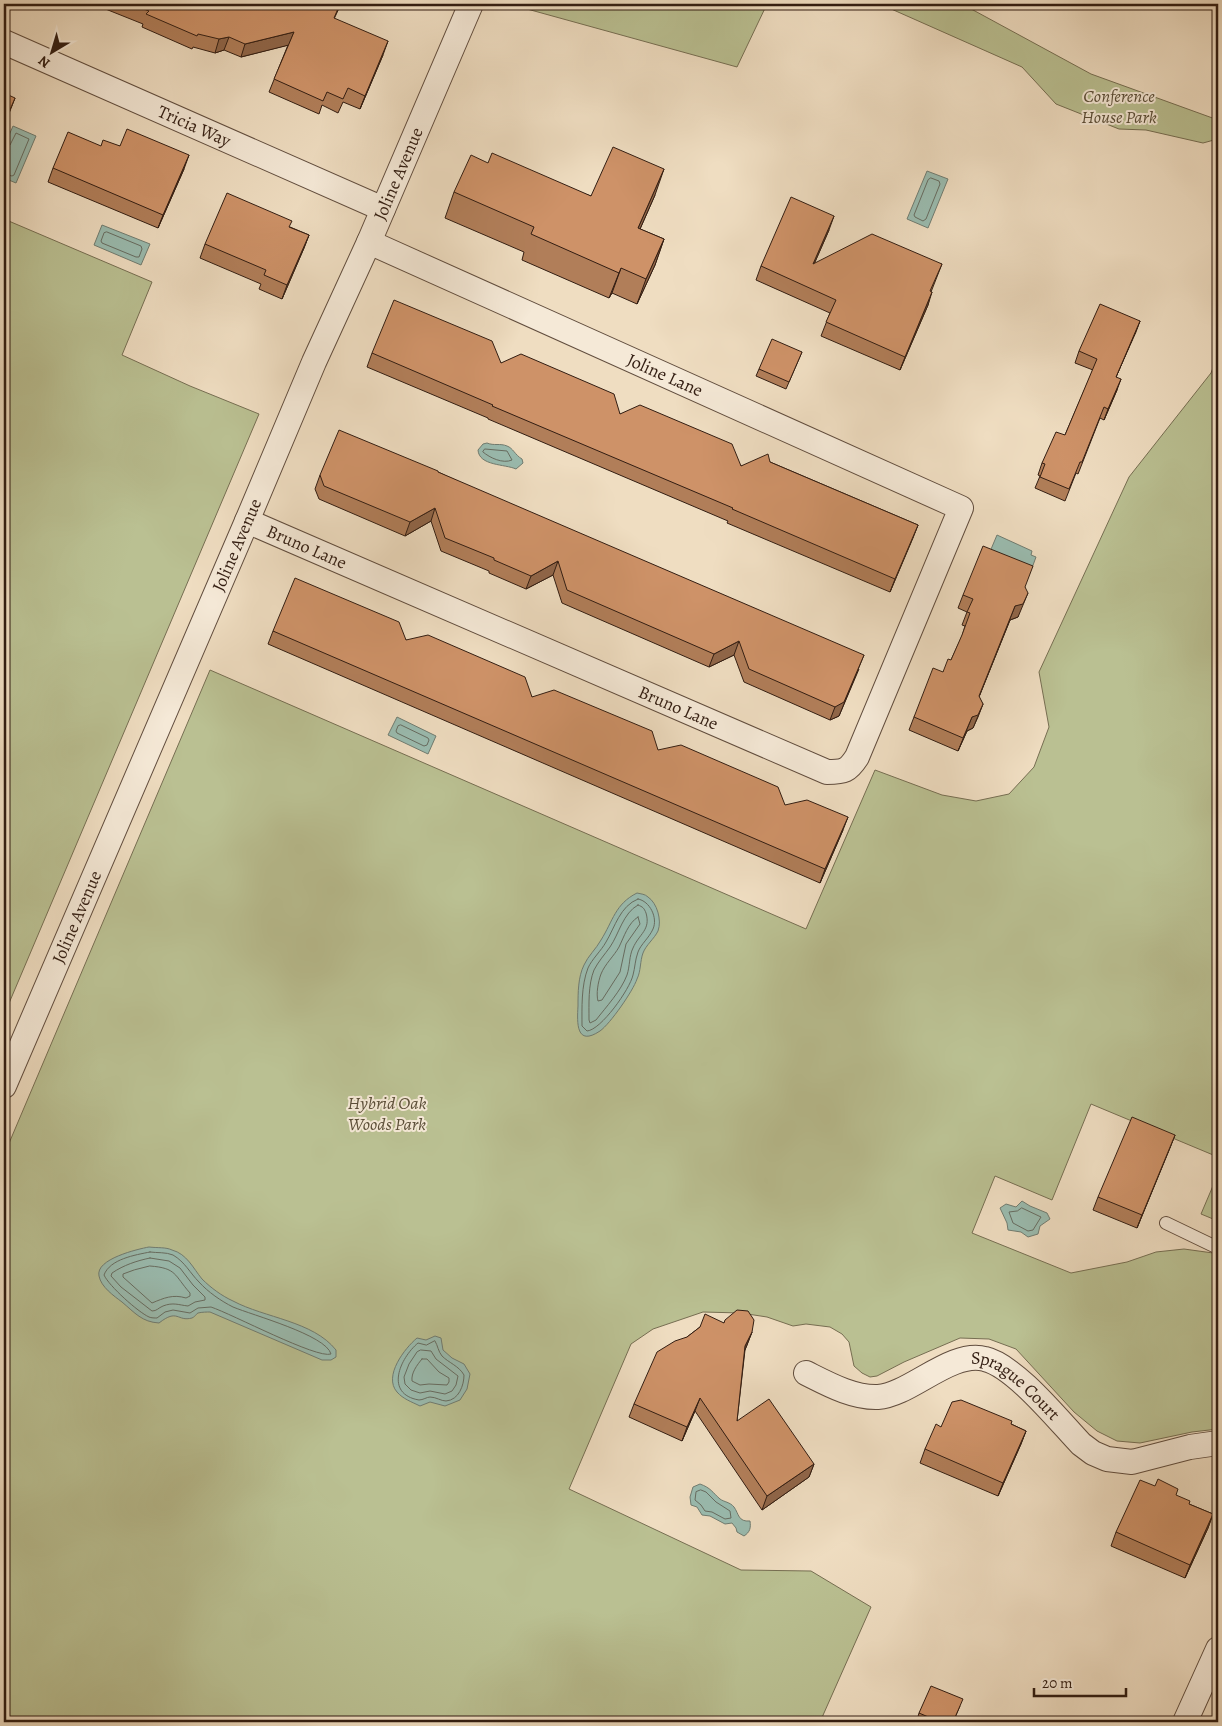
<svg xmlns="http://www.w3.org/2000/svg" width="1222" height="1726" viewBox="0 0 1222 1726" font-family="Alegreya,serif">
  <style>
    .green { fill: #bac092; stroke: #766e52 }
    .water { fill: #9abcb0; stroke: #707c71 }
    .lines { fill: none; stroke-linecap: round; stroke-linejoin: round }
    .shore { stroke: #666c61; stroke-width: 1 }
    .lane-casing { stroke: #614d3e; stroke-width: 14 }
    .street-casing { stroke: #614d3e; stroke-width: 26 }
    .lane { stroke: #f5e9d7; stroke-width: 12 }
    .street { stroke: #f5e9d7; stroke-width: 24 }
    .wall { fill: #b17e59; stroke: #321d12 }
    .shaded-wall { fill: #906649; stroke: #321d12 }
    .building { fill: #ce9268; stroke: #321d12 }
    .labels { text-anchor: middle; stroke-width: 4; stroke-linejoin: round; paint-order: stroke }
    .park-label { font-size: 18px; font-style: italic; fill: #5b4e38; stroke: #f5e9d7 }
    .street-label { font-size: 18px; fill: #321d12; stroke: #f5e9d7 }
  </style>
  <rect width="100%" height="100%" fill="#efddc1"/>
  <filter id="stains"><feTurbulence type="fractalNoise" baseFrequency=".004" numOctaves="4"/><feColorMatrix values="0 0 0 0 .2 0 0 0 0 .09 0 0 0 0 .02 0 0 0 .5 -.17"/></filter>
  <radialGradient id="worn" r=".72"><stop offset=".6" stop-color="#630" stop-opacity="0"/><stop offset="1" stop-color="#630" stop-opacity=".3"/></radialGradient>
  <path class="green" d="M509 4H767L737 67Z
    M880 4H962L1091 74 1218 120V142L1214 140 1203 143 1146 130 1119 129 1056 104 1022 67Z
    M4 219 152 282 122 355 190 386 259 414 4 1015Z
    M1218 355V1157L1091 1104 1052 1200 995 1176 972 1233 1071 1273 1127 1262 1156 1252 1184 1249 1213 1253 1218 1255V1429L1192 1432 1140 1443 1117 1441 1097 1431 1074 1412 1016 1349 989 1339 960 1338 904 1362 877 1376 870 1377 862 1373 854 1366 849 1342 842 1334 830 1327 806 1324 793 1326 767 1317 741 1313 703 1312 653 1329 631 1344 569 1489 741 1570 811 1571 871 1607 820 1722H4V1155L210 670 806 929 875 770 942 795 976 801 1009 794 1034 767 1049 727 1039 672 1129 477 1211 373Z
    M1218 1174V1221L1201 1214Z"/>
  <path class="water" d="M13 126 36 136 16 183 4 178V147Z
    M927 171 948 179 928 228 907 219Z
    M102 225 150 244 141 265 94 245Z
    M487 443C494 446 500 443 507 446 513 448 515 455 522 459L523 463 516 469C505 464 479 466 478 450L483 444Z
    M997 535 1032 551 1031 555 1036 557 1032 568 989 554Z
    M397 717 436 736 428 754 388 735Z
    M637 893C641 894 645 894 648 897 657 903 662 920 658 931 654 939 646 945 643 953 640 961 641 971 637 979 633 991 610 1024 600 1031 576 1047 577 1023 578 1006 578 993 578 977 584 965 588 956 596 949 601 940 613 921 615 904 637 893Z
    M1022 1201 1030 1206 1047 1213 1050 1219 1040 1226 1038 1234 1028 1237 1021 1232 1008 1230 1007 1223 1000 1208 1006 1204 1016 1207Z
    M149 1247C157 1248 166 1247 172 1250 187 1254 193 1268 202 1279 211 1288 222 1296 233 1301 265 1318 313 1321 336 1350V1357L331 1360H322L210 1312C207 1312 202 1312 198 1313 195 1315 196 1316 192 1318 177 1322 178 1308 159 1323 142 1322 135 1313 122 1302 114 1296 101 1287 99 1276 95 1259 138 1249 149 1247Z
    M435 1336 441 1338 443 1350 452 1358 464 1364 470 1374 467 1389 460 1400 445 1406 430 1402 420 1406C412 1402 403 1399 397 1392 383 1376 405 1348 417 1338L426 1340Z
    M700 1484C711 1488 712 1492 720 1499 724 1502 730 1502 734 1507 739 1514 738 1522 750 1521 751 1528 750 1532 744 1536L737 1532 736 1528 732 1523 725 1524 710 1516 702 1515 697 1507 691 1505 690 1497 693 1487Z"/>
  <g class="lines">
    <path class="shore" d="M4 147 10 145 16 133 29 139 14 175 12 176 4 174
      M931 178 939 181 940 184 926 219 923 221 915 217 914 215 928 180Z
      M107 232 141 246 142 249 139 257H136L102 243 101 241 104 233Z
      M485 449 507 451 512 460C503 464 490 458 483 452Z
      M401 725 428 738 429 740 427 745 424 746 397 733 396 731 398 726Z
      M638 899C650 901 658 918 653 929 649 938 641 944 638 952 635 960 635 968 633 975 630 989 601 1030 587 1031L582 1026C582 1008 581 986 588 968 592 959 601 951 606 942 615 927 620 906 638 899Z
      M638 905C643 907 644 908 646 913 651 930 639 934 633 948 629 956 630 966 627 975 621 991 606 1007 596 1020L590 1023 589 1020C589 1004 588 985 594 970 598 962 605 954 610 947 619 934 623 913 638 905Z
      M638 917 640 924 626 944 620 972 602 1000 598 1001C596 994 598 982 601 974 605 964 614 956 619 947 624 937 628 923 638 917Z
      M1022 1208 1041 1217 1033 1230 1028 1231 1013 1223 1009 1212 1017 1211Z
      M150 1252C157 1253 166 1252 173 1255 185 1262 190 1273 199 1282 208 1292 221 1301 233 1307 252 1315 326 1335 331 1354 317 1359 232 1314 211 1307L198 1308 190 1313 173 1310 165 1312 157 1318C155 1318 151 1318 149 1317 138 1312 109 1286 104 1275 110 1259 135 1255 150 1252Z
      M150 1258 169 1261 180 1268 193 1285 205 1297V1300L195 1302 188 1306C179 1305 173 1302 163 1306 158 1308 157 1311 152 1311L121 1287 111 1276 112 1273C124 1265 136 1261 150 1258Z
      M150 1266C177 1268 174 1275 190 1293V1296L186 1298C173 1294 164 1298 152 1303L123 1277V1274L134 1270Z
      M435 1341C438 1346 438 1351 442 1356 449 1363 459 1366 464 1375 464 1385 459 1400 446 1401 441 1401 436 1397 430 1397 427 1397 423 1400 419 1400 384 1394 400 1358 418 1343L426 1345Z
      M421 1350 431 1351 436 1359 458 1376 456 1385 452 1391 445 1394 430 1391 420 1393 411 1390 405 1384 404 1377 409 1364 417 1352Z
      M422 1359H427L439 1372 449 1378V1382L447 1385 429 1384 420 1385 412 1381C411 1373 417 1365 422 1359Z
      M701 1490 706 1492 716 1502 730 1511 731 1518 725 1519 712 1512 705 1511 701 1505 695 1500 696 1492Z"/>
    <g class="lane-casing">
      <path id="lane" d="M1166 1223 1218 1248"/>
    </g>
    <g class="street-casing">
      <g id="street">
        <path id="s1" d="M4 42 383 209"/>
        <path id="s2" d="M247 521 827 772C844 772 848 771 857 757L961 508 369 242"/>
        <path id="s3" d="M4 1086 247 521 314 362 369 242 471 4"/>
        <path id="s4" d="M806 1373C828 1384 853 1398 878 1397 910 1395 951 1350 985 1359 1015 1366 1059 1421 1081 1444L1093 1453 1107 1459 1132 1462 1190 1447 1218 1443"/>
        <path d="M1185 1722 1218 1649"/>
      </g>
    </g>
    <use href="#lane" class="lane"/>
    <use href="#street" class="street"/>
  </g>
  <path class="wall" d="M93 4H341L334 19 383 55 360 109 343 102 338 113 322 105 319 114 269 92 288 45 241 57 224 50 215 53 193 47 192 49 142 27 143 24Z
    M120 146 184 169 158 228 48 182 53 168Z
    M488 163 591 196 655 195 640 229 664 239 655 265 637 304 612 293 609 298 522 260 524 252 445 218 454 192Z
    M290 227 309 235 304 248 282 299 259 289 261 284 200 258 205 244Z
    M829 230 814 264H942L931 292 928 305 900 370 821 336 830 313 756 280 761 266Z
    M1140 321 1116 377 1117 390 1104 420 1100 418 1078 474 1076 473 1065 501 1035 488 1040 476 1038 475 1042 463 1065 435 1093 370 1075 363 1079 351Z
    M802 352 786 389 756 376 759 369Z
    M372 353 501 363 741 466 770 462 918 525 890 592 727 523 728 521 488 419V418L367 367Z
    M438 472 859 669 839 716 830 720 744 682 734 655 709 667 562 603 553 575 526 589 489 573V571L441 551 431 521 405 536 319 499 315 489 320 475Z
    M1025 587 1018 617 1010 620 979 697 983 704 978 717 973 728 967 731 958 751 909 730 914 717 951 660 962 636 965 626 962 625 967 612 958 608 963 595Z
    M273 631 406 640 532 697 843 830 820 883 268 644Z
    M1175 1135 1137 1228 1093 1210 1098 1197Z
    M724 1323 752 1332 745 1350 737 1421 814 1464 809 1477 762 1510 695 1411 682 1441 629 1417 634 1404 687 1337 700 1327Z
    M1011 1424 1026 1431 1021 1444 998 1496 920 1463 925 1449 941 1427Z
    M1176 1496 1189 1504 1213 1514 1208 1528 1185 1578 1111 1546 1116 1532Z
    M960 1706 953 1722H922L917 1720 919 1713Z"/>
  <path class="shaded-wall" d="M294 32 289 45 241 57 245 44Z
    M229 37 224 50 215 53 219 39Z
    M388 41 383 55 360 109 365 96Z
    M15 98 10 111 4 125 6 119Z
    M189 155 184 169 158 228 163 215Z
    M664 169 655 195 629 254 638 228Z
    M834 216 829 230 808 278 813 264Z
    M309 235 304 248 282 299 287 285Z
    M664 239 655 265 637 304 646 279Z
    M621 268 612 293 609 298Z
    M932 292 928 305 900 370 905 357Z
    M1140 321 1136 332 1111 388 1116 377Z
    M1121 379 1117 390 1104 420 1108 409Z
    M435 508 431 521 405 536 410 522Z
    M918 525 913 538 890 592 895 579Z
    M558 561 553 575 526 589 531 576Z
    M1028 593 1018 617 1010 620 974 709 1015 606Z
    M739 641 734 655 709 667 714 654Z
    M864 655 839 716 830 720 835 707Z
    M983 704 973 728 967 731 958 751 972 717Z
    M848 817 843 830 820 883 825 869Z
    M1175 1135 1170 1148 1137 1228 1142 1215Z
    M752 1332 747 1345 741 1359 745 1346Z
    M700 1398 695 1411 682 1441 687 1427Z
    M1026 1431 1021 1444 998 1496 1003 1483Z
    M814 1464 809 1477 762 1510 767 1496Z
    M1213 1514 1208 1528 1185 1578 1190 1565Z"/>
  <path class="building" d="M131 4H340L334 18 388 41 365 96 348 88 343 99 327 92 323 101 274 79 294 32 245 44 229 37 219 39 198 34 197 36 146 14 149 11Z
    M4 93 15 98 6 119 4 118Z
    M127 129 189 155 163 215 53 168 68 132 101 146 103 140 120 146Z
    M613 147 664 169 638 228 664 239 646 279 621 268 619 273 531 234 534 227 454 192 471 155 488 163 492 153 591 196Z
    M227 193 292 221 289 227 309 235 287 285 264 275 266 270 205 244Z
    M791 197 834 216 813 264 872 234 942 264 930 291 932 292 905 357 826 322 836 300 761 266Z
    M394 300 492 341 501 363 521 354 614 394 620 414 640 405 732 444 741 466 768 454 770 462 918 525 895 579 732 509 733 508 492 406 493 405 372 353Z
    M1100 304 1140 321 1116 377 1121 379 1108 409 1104 407 1082 462H1080L1069 489 1040 477 1045 464 1042 463 1056 432 1065 435 1097 359 1079 351Z
    M772 339 802 352 789 382 759 369Z
    M339 430 438 471V472L864 655 844 702 835 707 749 669 739 641 714 654 567 590 558 561 531 576 494 560V558L445 538 435 508 410 522 324 486 320 475Z
    M983 546 1033 566 1025 587 1028 593 1023 604 1015 606 979 696 983 704 978 715 972 717 963 738 914 717 933 668 943 672 948 659 951 660 962 635 970 613 967 612 973 599 963 595Z
    M295 578 399 622 406 640 428 635 525 677 532 697 554 690 652 731 658 750 681 745 778 787 785 805 807 800 848 817 825 869 273 631Z
    M1132 1117 1175 1135 1142 1215 1098 1197Z
    M737 1310 748 1311 754 1320 752 1332 745 1346 737 1421 769 1399 814 1464 767 1496 700 1398 687 1427 634 1404 657 1352 675 1341 687 1337 700 1327 705 1314 724 1323 725 1320Z
    M961 1400 1012 1421 1011 1424 1026 1431 1003 1483 925 1449 936 1424 941 1427 952 1402Z
    M1158 1479 1178 1489 1176 1495 1190 1501 1189 1504 1213 1514 1190 1565 1116 1532 1140 1480 1155 1486Z
    M931 1686 963 1699 953 1722H940L919 1713Z
    M999 1717 1010 1722H997Z"/>
  <g class="labels">
    <g class="park-label">
      <text x="1119" y="102">Conference<tspan x="1119" dy="21">House Park</tspan></text>
      <text x="387" y="1109">Hybrid Oak<tspan x="387" dy="21">Woods Park</tspan></text>
    </g>
    <g class="street-label">
      <text dy="6" stroke="none"><textPath href="#s1" startOffset="208">Tricia Way</textPath></text>
      <text dy="6" stroke="none"><textPath href="#s3" startOffset="994">Joline Avenue</textPath></text>
      <text transform="translate(665 375) rotate(24)" y="6">Joline Lane</text>
      <text dy="6" stroke="none"><textPath href="#s3" startOffset="589">Joline Avenue</textPath></text>
      <text dy="6" stroke="none"><textPath href="#s2" startOffset="65">Bruno Lane</textPath></text>
      <text dy="6" stroke="none"><textPath href="#s2" startOffset="470">Bruno Lane</textPath></text>
      <text dy="6" stroke="none"><textPath href="#s3" startOffset="184">Joline Avenue</textPath></text>
      <text dy="6" stroke="none"><textPath href="#s4" startOffset="232">Sprague Court</textPath></text>
    </g>
  </g>
  <rect width="1222" height="1726" fill="none" stroke="#efddc1" stroke-width="20"/>
  <rect x="5" y="5" width="1212" height="1716" fill="none" stroke="#321d12" stroke-width="2.5"/>
  <rect x="10" y="10" width="1202" height="1706" fill="none" stroke="#321d12"/>
  <g transform="translate(52 52) rotate(218)" stroke="#f5e9d7" stroke-width="4" paint-order="stroke">
  <path d="M0-4L9 19L0 12L-9 19Z" fill="#321d12"/>
  <text y="-8" font-size="14" font-weight="bold" text-anchor="middle" fill="#321d12">N</text>
  </g>
  <path d="M1034 1688v8h92v-8" fill="none" stroke="#321d12" stroke-width="2.5"/>
  <text x="1042" y="1688" font-size="15" fill="#321d12" stroke="#f5e9d7" stroke-width="4" paint-order="stroke">20 m</text>
  <rect width="100%" height="100%" filter="url(#stains)"/>
  <rect width="100%" height="100%" fill="url(#worn)"/>
</svg>
